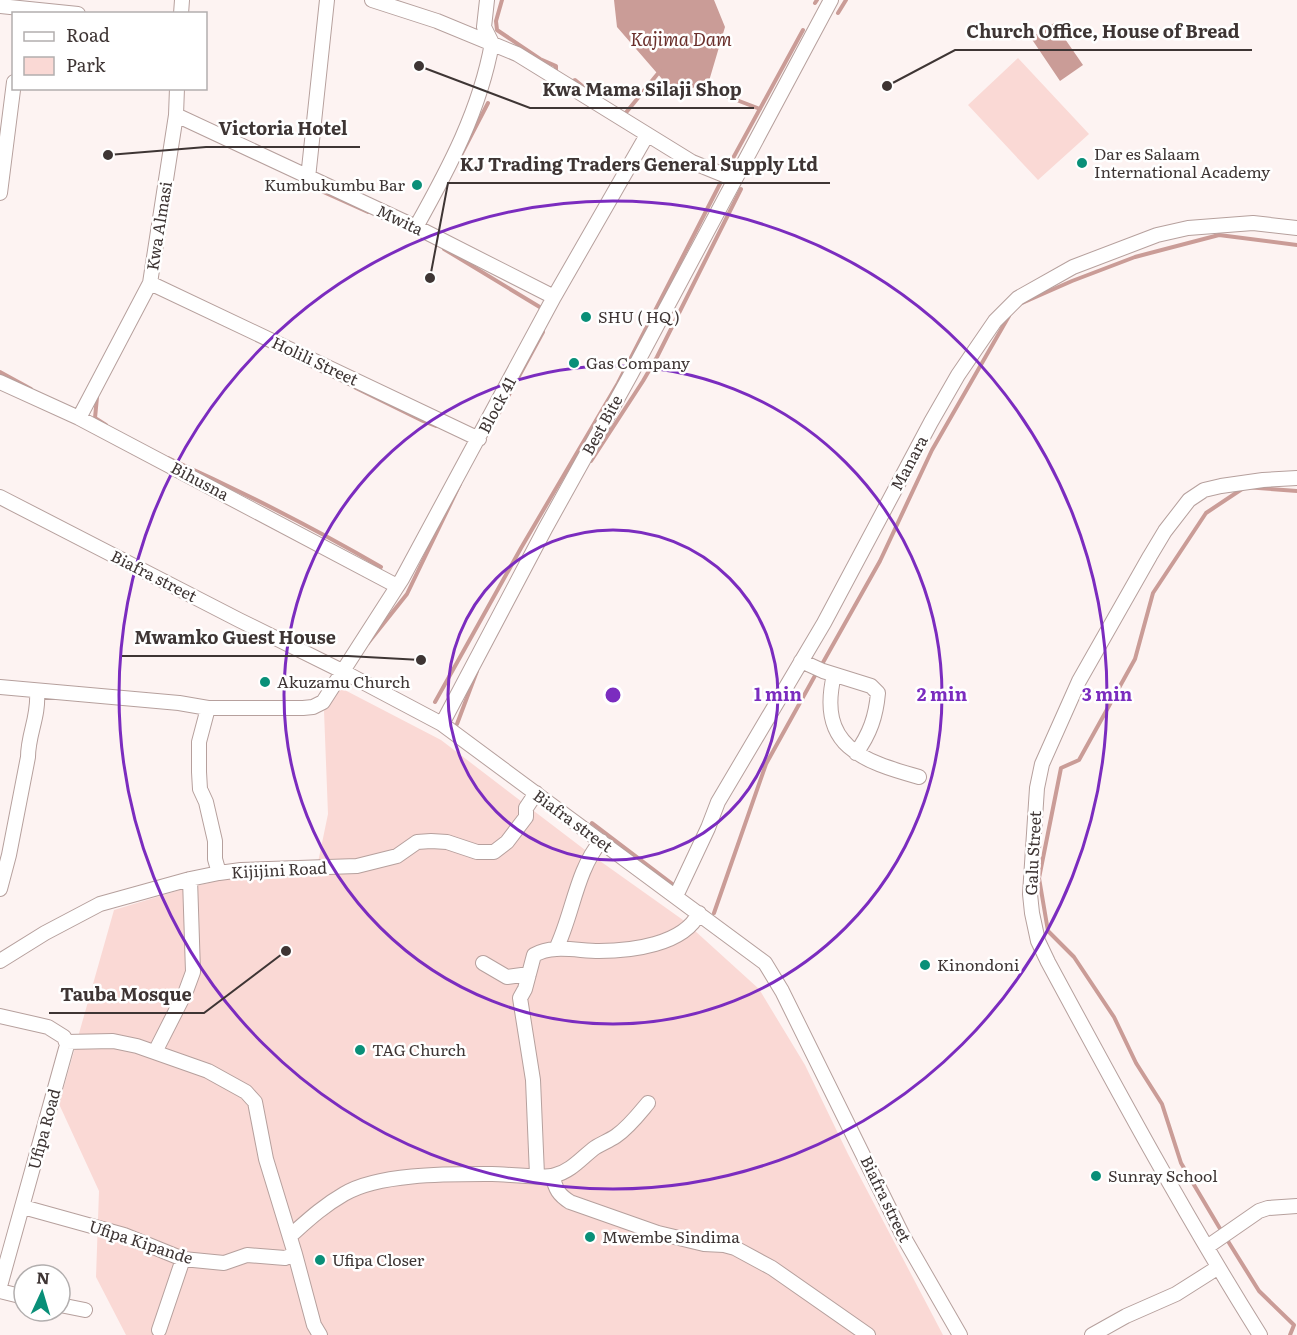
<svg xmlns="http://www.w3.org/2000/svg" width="1297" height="1335" viewBox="0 0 1297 1335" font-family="Literata,serif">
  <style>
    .green { fill: #fad9d5 }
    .water { fill: #ca9c97 }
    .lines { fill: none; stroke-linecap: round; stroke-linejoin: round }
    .stream { stroke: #ca9c97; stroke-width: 4 }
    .street-casing { stroke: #b6a09d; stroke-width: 16 }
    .street { stroke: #fff; stroke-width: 14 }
    .ring { fill: none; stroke: #7b2cbf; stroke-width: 3 }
    .poi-dot { fill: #098f78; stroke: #fff; stroke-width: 2 }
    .labels { text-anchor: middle; stroke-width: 5; stroke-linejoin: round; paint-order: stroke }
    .poi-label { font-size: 16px; fill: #3e3534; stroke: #fff; text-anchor: start }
    .street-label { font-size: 16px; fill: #3e3534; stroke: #fff }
    .water-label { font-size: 18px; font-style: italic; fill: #6a2f2b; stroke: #fff }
    .centre { fill: #7b2cbf; stroke: #fff; stroke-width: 3 }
    .ring-label { font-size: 18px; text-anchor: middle; font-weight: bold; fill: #7b2cbf; stroke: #fff; stroke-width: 5; stroke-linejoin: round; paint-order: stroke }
    .leader { fill: none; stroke: #3e3534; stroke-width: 2 }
    .callout-dot { fill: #3e3534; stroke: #fff; stroke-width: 2 }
    .callout-label { font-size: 18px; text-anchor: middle; font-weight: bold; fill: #3e3534; stroke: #fff; stroke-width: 5; stroke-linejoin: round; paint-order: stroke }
  </style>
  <rect width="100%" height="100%" fill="#fdf3f2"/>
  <path class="green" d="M1018 58 1089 134 1038 180 968 105Z
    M337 686 441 740 593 856 683 920 759 989 805 1065 848 1154 943 1335H126L96 1277 99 1191 59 1104 114 910 183 889 242 875 316 872 328 814 324 711Z"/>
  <path class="water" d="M714 0 725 27 709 81 676 95 617 27 614 0Z
    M1054 23 1083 65 1060 81 1031 38Z"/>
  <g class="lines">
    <path class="stream" d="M502 0 496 21 497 30 540 59 556 66V72
      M815 3 817 0
      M838 13 846 0
      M570 82 575 80 586 89
      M695 84 760 109
      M624 115 660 71
      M461 155 488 103
      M726 171 803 30
      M319 190 368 212
      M444 249 543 309
      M1022 303 1072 281 1135 257 1219 235 1297 245
      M0 372 31 389
      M356 388 423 421 436 426
      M97 397 95 418 106 425
      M498 415 543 332
      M168 458C241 491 312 527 381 567
      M591 461 643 381 657 357 741 189
      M368 643 407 594 460 484
      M821 666 880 561 932 450 1009 316
      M435 702 521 548 618 383 723 178
      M457 724 477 671
      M592 823 675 886
      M714 913 766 764 817 672
      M1222 1232 1181 1163 1162 1104 1136 1063 1114 1017 1074 957 1048 931 1039 878 1061 768 1079 760 1135 659 1153 593 1206 513 1245 487 1297 491
      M1226 1238 1259 1291 1294 1325 1290 1335"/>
    <g class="street-casing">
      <path id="street" d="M372 0 437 21 517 54 692 162 734 179
        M0 6 78 14
        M181 14 182 0
        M176 115 416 227 554 297
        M308 178 327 0
        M0 193 14 82
        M416 227C449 168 480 110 492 43L484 27 487 0
        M150 283 479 439
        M0 382 79 418 397 586
        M79 418 150 283 176 115 177 88
        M0 497 239 620 342 671 442 724 765 963 782 991 903 1236 960 1335
        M801 661 823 671 871 686 878 693C876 716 870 734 856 753
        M834 675C817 746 862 761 919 777
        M0 687 179 703 208 708H303L313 707 323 702 402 579 554 297 647 135
        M208 708 199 742V772L200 789 206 802 215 841V859L219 873
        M442 724 545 529 631 374 831 0
        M0 889 9 855 28 757C28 734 39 717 37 692
        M676 896 708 828 718 802 824 623 931 422 958 375 995 321 1018 298 1073 267 1157 235 1188 228 1253 223 1297 228
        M556 949C573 914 576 871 601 841
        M0 961 45 933 100 904 190 879 219 873 241 870 357 866 397 856 417 842 431 841 447 842 477 852H494L507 842 526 817V808L536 793
        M483 963 507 977 529 974
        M0 1016 48 1027 64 1037 67 1045 0 1286
        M66 1042 113 1041 137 1046 208 1071 246 1092 255 1102 266 1159 295 1254 314 1325 320 1335
        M155 1052 186 991 193 972 190 879
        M537 1175 533 1080 520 998 525 989 534 955C553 944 578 951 599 951 630 951 684 945 699 913
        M553 1176C555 1189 559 1195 570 1202L658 1233 704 1244 724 1245 735 1248 772 1268 868 1335
        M23 1207 124 1235 183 1259 224 1263 247 1255 285 1258 295 1254
        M290 1236C307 1221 323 1206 344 1194 379 1173 450 1174 492 1174 506 1174 544 1179 555 1175 572 1171 583 1156 596 1147 603 1143 610 1140 616 1136 629 1127 638 1115 648 1103
        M1207 1247 1259 1211 1268 1208 1297 1206
        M0 1291 24 1297
        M60 1305 85 1310
        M159 1330 183 1259
        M1092 1335 1126 1316 1176 1294 1217 1268
        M1260 1335C1184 1214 1116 1088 1048 962L1038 941 1032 913 1030 894 1037 788 1042 764 1079 681 1150 556 1165 531 1189 500 1204 490 1221 486 1263 480 1297 478"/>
    </g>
    <use href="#street" class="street"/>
  </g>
  <g class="ring">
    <circle cx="613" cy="695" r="165"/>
    <circle cx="613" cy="695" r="329"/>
    <circle cx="613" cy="695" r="494"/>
  </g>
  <g class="poi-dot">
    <circle cx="1082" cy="163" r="6"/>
    <circle cx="417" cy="185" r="6"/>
    <circle cx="586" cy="317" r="6"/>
    <circle cx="574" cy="363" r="6"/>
    <circle cx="265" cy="682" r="6"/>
    <circle cx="925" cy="965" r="6"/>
    <circle cx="360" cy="1050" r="6"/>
    <circle cx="1096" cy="1176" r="6"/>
    <circle cx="590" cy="1237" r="6"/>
    <circle cx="320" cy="1260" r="6"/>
  </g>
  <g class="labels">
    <g class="poi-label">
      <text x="1094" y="160">Dar es Salaam<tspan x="1094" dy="18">International Academy</tspan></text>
      <text x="405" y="191" text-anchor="end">Kumbukumbu Bar</text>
      <text x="598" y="323">SHU ( HQ )</text>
      <text x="586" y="369">Gas Company</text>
      <text x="277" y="688">Akuzamu Church</text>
      <text x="937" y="971">Kinondoni</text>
      <text x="372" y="1056">TAG Church</text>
      <text x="1108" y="1182">Sunray School</text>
      <text x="602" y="1243">Mwembe Sindima</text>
      <text x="332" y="1266">Ufipa Closer</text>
    </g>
    <g class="street-label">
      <text transform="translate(400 220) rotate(25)" y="6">Mwita</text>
      <text transform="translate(159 226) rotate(-81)" y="6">Kwa Almasi</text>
      <text transform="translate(315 361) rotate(25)" y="6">Holili Street</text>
      <text transform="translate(497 405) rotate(-62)" y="6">Block 41</text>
      <text transform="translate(602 425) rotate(-61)" y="6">Best Bite</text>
      <text transform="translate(909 463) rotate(-62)" y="6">Manara</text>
      <text transform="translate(200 481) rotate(28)" y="6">Bihusna</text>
      <text transform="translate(154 576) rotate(27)" y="6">Biafra street</text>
      <text transform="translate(573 821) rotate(36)" y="6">Biafra street</text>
      <text transform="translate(1033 853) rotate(-87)" y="6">Galu Street</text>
      <text transform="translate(279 870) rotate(-3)" y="6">Kijijini Road</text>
      <text transform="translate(44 1129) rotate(-75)" y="6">Ufipa Road</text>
      <text transform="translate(886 1199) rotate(64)" y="6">Biafra street</text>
      <text transform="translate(141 1242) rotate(18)" y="6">Ufipa Kipande</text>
    </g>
    <g class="water-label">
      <text x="681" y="46">Kajima Dam</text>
    </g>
  </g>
  <circle cx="613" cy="695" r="9" class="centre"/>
  <g class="ring-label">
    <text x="778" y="701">1 min</text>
    <text x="942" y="701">2 min</text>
    <text x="1107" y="701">3 min</text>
  </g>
  <path class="leader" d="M887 86L955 50H1252M419 66L530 108H754M108 155L206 147H360M430 278L448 183H830M421 660L348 656H122M286 951L204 1013H49"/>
  <g class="callout-dot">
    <circle cx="887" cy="86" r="6"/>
    <circle cx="419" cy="66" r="6"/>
    <circle cx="108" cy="155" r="6"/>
    <circle cx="430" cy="278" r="6"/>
    <circle cx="421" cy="660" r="6"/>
    <circle cx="286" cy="951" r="6"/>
  </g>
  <g class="callout-label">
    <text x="1103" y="38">Church Office, House of Bread</text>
    <text x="642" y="96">Kwa Mama Silaji Shop</text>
    <text x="283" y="135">Victoria Hotel</text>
    <text x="639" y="171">KJ Trading Traders General Supply Ltd</text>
    <text x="235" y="644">Mwamko Guest House</text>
    <text x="126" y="1001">Tauba Mosque</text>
  </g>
  <rect x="12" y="12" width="195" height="78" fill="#ffffff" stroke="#b2aeae" stroke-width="1.5"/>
  <rect x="24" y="32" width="30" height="9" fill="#ffffff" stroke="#b2aeae" stroke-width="1.5"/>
  <text x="66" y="42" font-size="18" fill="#3e3534">Road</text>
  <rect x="24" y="57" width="30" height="18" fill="#fad9d5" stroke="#b2aeae" stroke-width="1.5"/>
  <text x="66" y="72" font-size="18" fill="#3e3534">Park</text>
  <g transform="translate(42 1293) rotate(4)"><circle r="28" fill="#ffffff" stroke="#b2aeae" stroke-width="1.5"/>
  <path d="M0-4.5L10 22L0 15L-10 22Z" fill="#098f78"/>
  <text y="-9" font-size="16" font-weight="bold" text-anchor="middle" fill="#3e3534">N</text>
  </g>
</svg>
